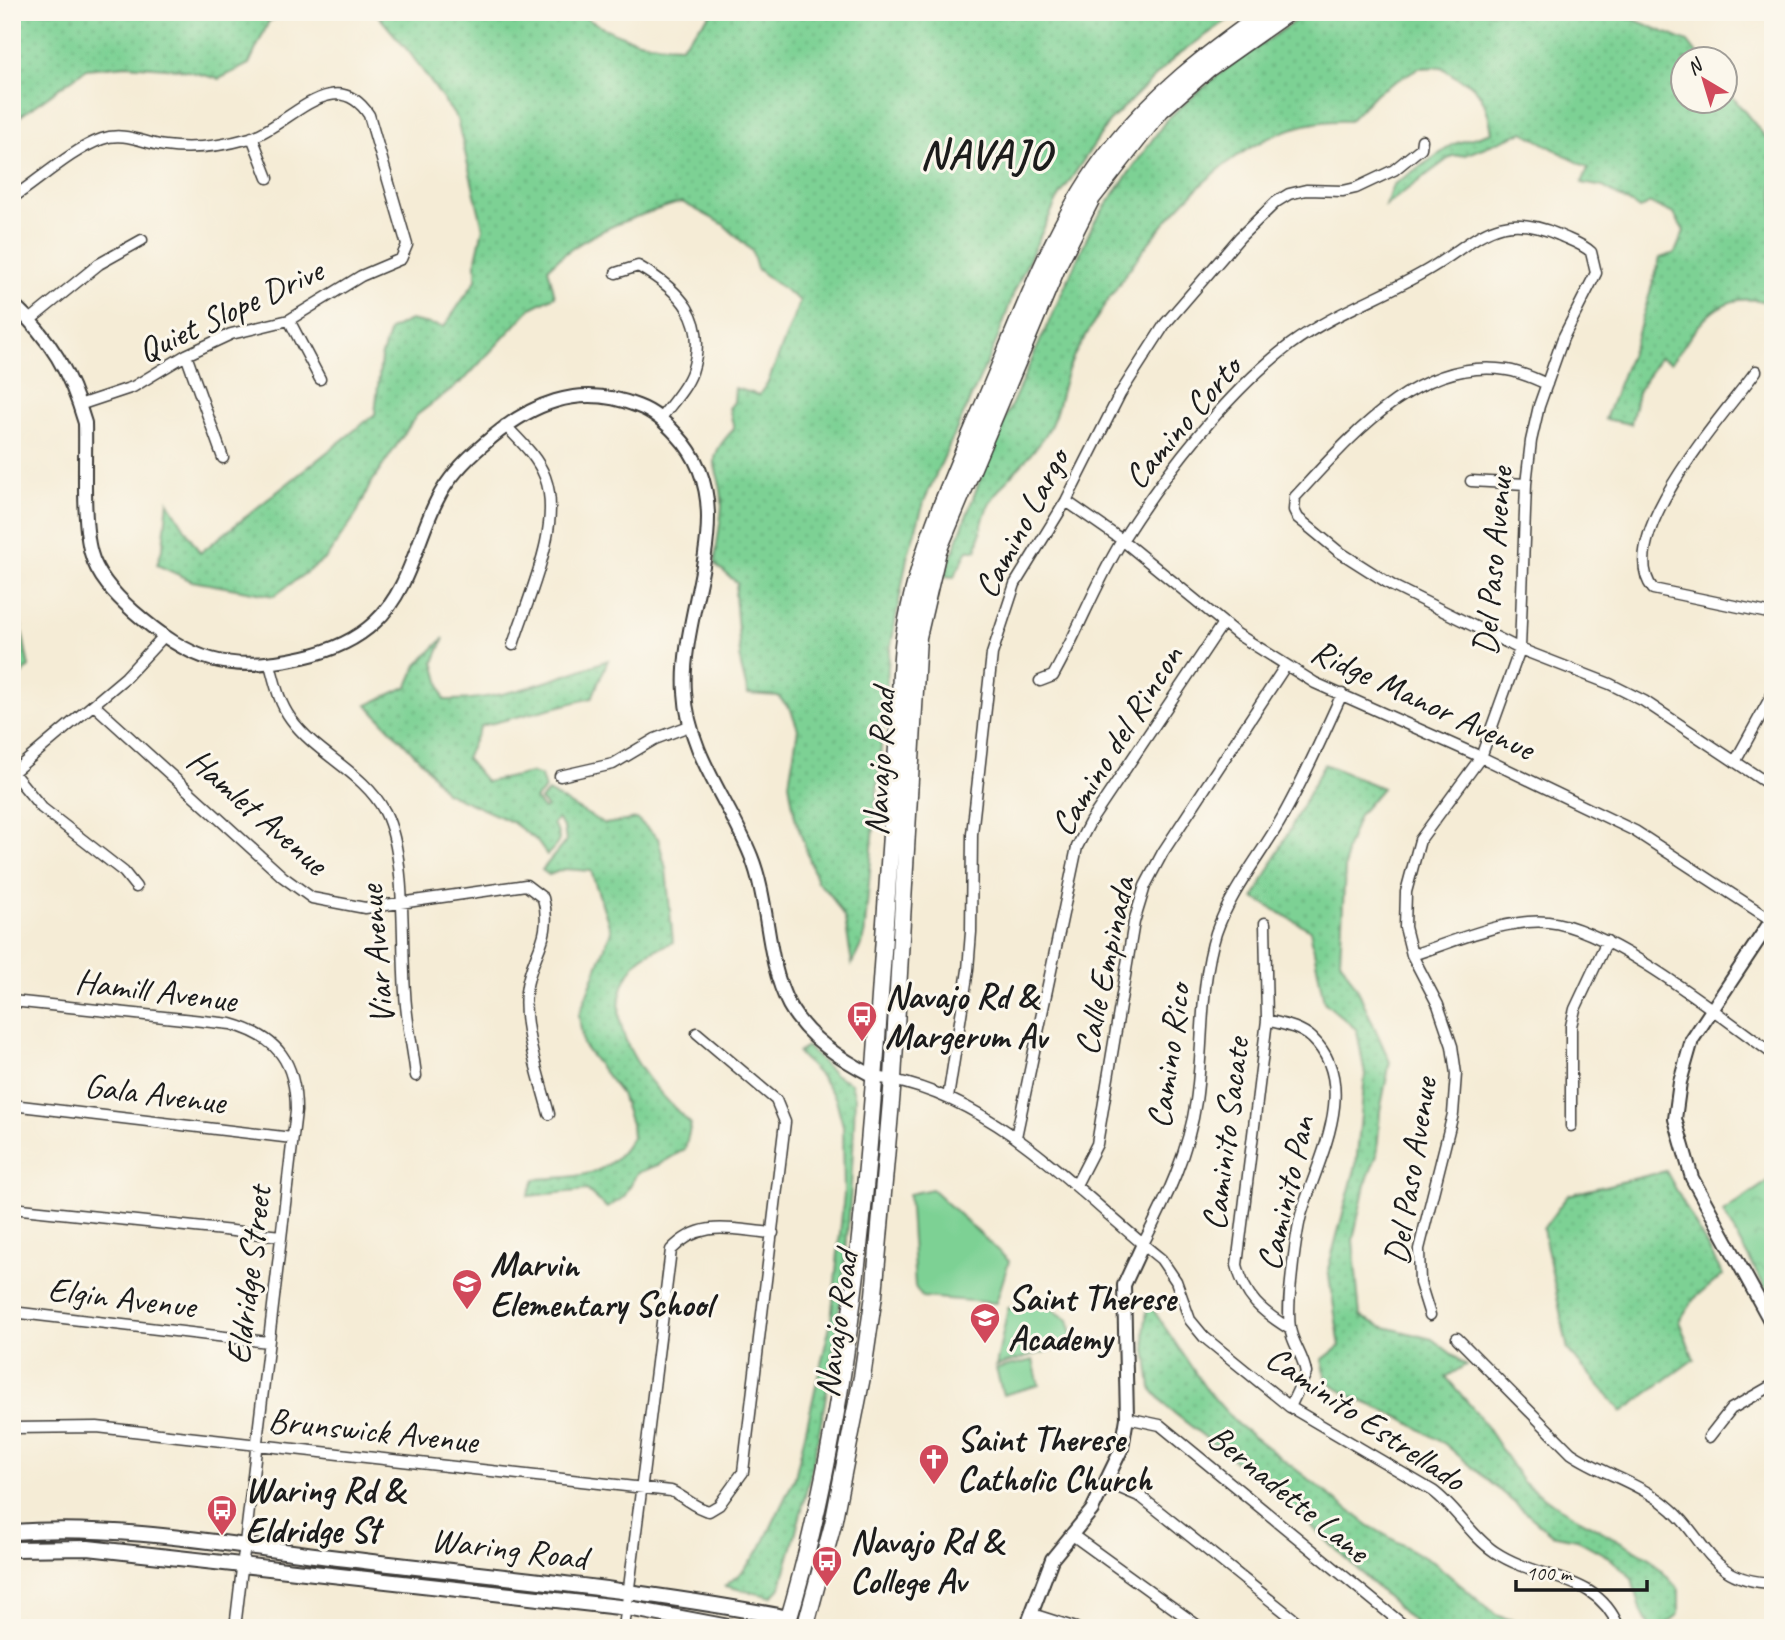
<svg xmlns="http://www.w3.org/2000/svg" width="1785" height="1640" viewBox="0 0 1785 1640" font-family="Caveat,sans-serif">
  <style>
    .grass { fill: url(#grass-dots); stroke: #4c7658; stroke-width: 2 }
    .park { fill: url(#park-crowns); stroke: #4c7658; stroke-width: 2 }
    .pitch { fill: #7dd194; stroke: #4c7658; stroke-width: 2 }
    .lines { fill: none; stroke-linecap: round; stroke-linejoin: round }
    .minor-casing { stroke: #3d3b38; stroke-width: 13 }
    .tertiary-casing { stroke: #3d3b38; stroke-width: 16 }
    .secondary-casing { stroke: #3d3b38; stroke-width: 18 }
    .primary-casing { stroke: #3d3b38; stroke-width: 19 }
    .minor { stroke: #fff; stroke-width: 10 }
    .tertiary { stroke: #fff; stroke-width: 12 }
    .secondary { stroke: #fff; stroke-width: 14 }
    .primary { stroke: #fff; stroke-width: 16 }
    .labels { text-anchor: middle; stroke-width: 6; stroke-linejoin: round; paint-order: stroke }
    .street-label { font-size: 35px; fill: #1c1c1c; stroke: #fbf7ec }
    .poi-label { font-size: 35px; font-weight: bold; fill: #1c1c1c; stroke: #fbf7ec; text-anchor: start }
    .district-label { font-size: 42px; font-weight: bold; letter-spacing: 2px; fill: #1c1c1c; stroke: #fbf7ec }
  </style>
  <defs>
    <pattern id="grass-dots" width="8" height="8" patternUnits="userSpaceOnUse" patternTransform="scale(1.75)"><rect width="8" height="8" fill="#7dd194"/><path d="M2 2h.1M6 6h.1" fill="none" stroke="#6bb37f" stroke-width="1.8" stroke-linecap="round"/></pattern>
    <pattern id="park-crowns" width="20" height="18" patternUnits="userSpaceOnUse" patternTransform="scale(1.75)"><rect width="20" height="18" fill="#7dd194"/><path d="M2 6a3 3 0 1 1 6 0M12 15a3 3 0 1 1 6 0" fill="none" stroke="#6bb37f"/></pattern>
  </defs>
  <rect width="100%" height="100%" fill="#fbf7ec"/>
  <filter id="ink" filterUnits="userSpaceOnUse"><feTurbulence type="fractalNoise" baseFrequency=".0143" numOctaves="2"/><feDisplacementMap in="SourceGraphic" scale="14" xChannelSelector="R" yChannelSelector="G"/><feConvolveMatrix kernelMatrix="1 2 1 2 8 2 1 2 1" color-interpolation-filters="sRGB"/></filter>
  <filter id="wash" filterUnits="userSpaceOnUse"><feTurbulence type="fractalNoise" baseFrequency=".00686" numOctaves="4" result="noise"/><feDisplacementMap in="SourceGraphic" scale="28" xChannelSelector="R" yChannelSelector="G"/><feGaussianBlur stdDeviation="1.57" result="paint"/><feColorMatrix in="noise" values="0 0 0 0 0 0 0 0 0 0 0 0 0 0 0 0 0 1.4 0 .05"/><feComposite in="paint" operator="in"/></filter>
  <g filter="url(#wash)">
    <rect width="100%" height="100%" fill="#f5ecd6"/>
    <path class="grass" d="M12 12H289L269 21 249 64 219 79 179 69 127 65 86 69 12 122Z
      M375 12H576C613 35 637 45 681 46L713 12H1239L1175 57 1109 122 1057 200 1014 292 998 338 925 499 907 558 889 656 864 939 852 964 845 919 830 894 817 882 795 817 789 783 798 729 791 710 778 696 748 694 741 666 735 595 737 583 715 564C716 544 721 523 722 504 723 468 699 464 734 429L729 408 734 402 735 388 759 395 768 382 800 301 757 269 752 251 723 224 682 202C635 216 585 232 548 268L555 296 531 308 466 378 417 415 370 485 356 515 326 558 274 596 192 581 157 565 163 546 168 501 200 553 375 414 381 358 390 330 410 320 444 327 476 280V259L483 228 457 119 410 53Z
      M1308 12H1616L1688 42 1701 59 1684 60V102H1726V89L1773 146V304C1718 286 1700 324 1671 363L1659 357 1638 392 1631 424 1605 419 1636 340 1660 258 1675 253 1684 231 1674 214 1650 203 1640 209 1603 187 1582 183 1588 168 1523 132 1465 155 1452 156 1385 206 1393 185 1454 144 1492 132C1489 115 1484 91 1466 82 1456 77 1451 75 1442 67L1418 68 1376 93 1349 121C1225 115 1131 258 1075 354 1061 378 1061 411 1046 434 1030 460 1000 481 987 509 981 521 981 537 976 550H968L954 577 944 576 991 450 1093 224 1167 119 1219 74Z
      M12 544 18 610 29 667 12 684Z
      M444 638 434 662 444 700C498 702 558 678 608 660L592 698 481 726 466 758 486 782 532 773 541 776 545 789 535 799 544 809 547 807 540 800 548 792 605 824 637 819 658 838 666 869 673 942C662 947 643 953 636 963 590 1021 649 1085 691 1124L685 1149 658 1165 637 1173 624 1197 607 1208 587 1190 528 1196 535 1179C578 1176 609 1179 632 1137L631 1124 621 1094 583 1045 579 1015 611 931 591 871 564 869 549 875 542 870 566 841 564 828 557 819 553 824C563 839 560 843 547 855L536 840 512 822 445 792 425 765 367 705 408 686 417 665Z
      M1324 764 1382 788 1359 815 1346 851 1340 960 1357 988 1390 1062 1380 1111 1377 1155 1365 1185 1353 1240 1360 1316 1381 1326 1432 1339 1466 1365 1446 1377 1477 1413 1523 1482 1553 1504 1650 1558 1679 1590V1614L1661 1628H1650L1639 1606 1632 1578 1610 1558 1576 1539 1551 1534 1445 1444 1399 1417 1352 1397 1327 1382 1322 1360 1340 1346 1328 1269 1356 1165 1365 1075 1357 1030 1324 1002 1310 930 1254 898Z
      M806 1046 834 1074 851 1083 855 1097C851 1262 829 1429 780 1588L772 1597 725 1586 743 1571 761 1548 795 1477 831 1321 844 1194 843 1126 836 1099 821 1077 798 1053Z
      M1666 1171 1723 1275 1694 1299 1679 1321 1694 1359 1622 1412 1568 1350 1543 1229 1568 1195Z
      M1148 1302 1206 1389 1237 1424 1368 1525 1436 1564 1496 1615 1537 1628H1420L1275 1492 1169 1409 1151 1388 1144 1333Z"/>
    <path class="park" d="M1773 1178V1302L1723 1212Z"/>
    <path class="pitch" d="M932 1189 1009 1261 996 1303 922 1297 915 1287 909 1194Z
      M1049 1307 1068 1320 1075 1343 996 1366 1008 1308Z
      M1033 1360 1039 1385 1003 1395 996 1369Z"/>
  </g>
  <g filter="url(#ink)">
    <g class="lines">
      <g class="minor-casing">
        <path id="minor" d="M252 137 268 178
          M12 198C38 181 73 149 102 139 124 131 143 143 165 146 194 150 222 146 250 138 289 126 334 62 369 115L407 245 401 259 361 276 289 320 231 334 186 355 133 387 79 405
          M616 273 638 266C680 290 709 319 692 372 686 389 671 404 661 418
          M30 320 99 264 142 240
          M289 320 320 379
          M186 355 223 458
          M1756 371C1725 414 1612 537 1653 589L1773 614
          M1547 384C1535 379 1521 372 1507 370 1417 356 1349 439 1295 497L1294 510 1298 518 1338 551 1393 586 1520 649 1610 684 1644 701 1773 787
          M505 425C520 441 537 456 545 477 563 525 528 597 513 645
          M1471 481 1526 484
          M1066 501 1122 540 1237 634 1315 683 1481 757 1635 831 1773 921
          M270 664C275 683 279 703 291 719 317 755 364 772 385 812 407 855 401 942 405 992 406 1020 413 1048 416 1076
          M1040 681 1053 676C1078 632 1096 582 1123 539 1165 473 1228 391 1291 344 1335 312 1385 296 1431 268 1479 239 1498 208 1559 235 1569 240 1583 244 1591 252L1596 273 1563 338 1539 406 1531 441 1526 484 1520 649 1481 757 1420 840 1406 892 1405 927 1412 955 1438 1005 1452 1046 1456 1074 1453 1114 1419 1249 1420 1283 1430 1315
          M94 705 283 877 312 898 365 908 526 885 543 898C554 940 530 954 526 992 522 1028 540 1079 549 1114
          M1735 762 1773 693
          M12 773 126 677 163 637
          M13 773 42 808 124 872 136 887
          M560 776 613 764 655 739 689 726
          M1265 923 1267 1020 1237 1265C1245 1298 1261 1311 1290 1329
          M1412 955C1454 942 1504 918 1548 922 1611 928 1719 1015 1773 1054
          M12 1001 231 1024C278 1037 296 1062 296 1111L235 1628
          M1267 1020C1282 1024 1300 1027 1312 1038 1362 1086 1316 1163 1301 1215 1297 1230 1295 1248 1293 1263 1291 1283 1287 1308 1290 1328 1292 1343 1304 1357 1306 1373L1290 1407
          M875 1077C993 1093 1073 1189 1161 1259L1176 1281 1190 1320 1204 1337 1290 1407 1433 1491C1456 1508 1471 1536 1495 1552 1540 1582 1597 1572 1619 1628
          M948 1098 968 970 971 932 972 834 992 654 1015 584 1066 501 1120 394 1165 324 1240 237 1276 202 1289 194 1306 190 1343 191 1356 188 1394 170 1421 148 1422 140
          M12 1105 292 1138
          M1571 1126V1026L1575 1009 1607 941
          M1016 1137 1077 847 1090 822 1223 623
          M1076 1185 1097 1144 1134 922 1145 886 1163 852 1286 665
          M12 1208 281 1236
          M1143 1244C1166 1200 1189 1151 1196 1101 1204 1046 1199 987 1216 933 1230 893 1258 859 1279 823 1303 782 1322 737 1342 694
          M12 1312 268 1342
          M1457 1338 1571 1453C1599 1472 1633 1481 1661 1501 1708 1535 1704 1581 1773 1583
          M1127 1418 1160 1425 1407 1628
          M12 1428 97 1427 671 1491C685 1497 694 1508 709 1511L719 1505 743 1472 785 1122 776 1100 697 1033
          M1709 1437 1731 1409 1773 1385
          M1108 1483 1141 1497 1305 1628
          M1071 1534 1201 1628
          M1032 1614 1076 1628
          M624 1628 671 1250C701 1218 733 1230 773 1233"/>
      </g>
      <g class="tertiary-casing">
        <path id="tertiary" d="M12 303C51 339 70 372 85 423 86 457 82 522 91 553 97 576 115 595 133 611 190 661 228 674 303 657 330 651 355 641 375 622 409 591 417 539 437 500 448 478 465 460 484 444 529 404 578 382 638 406 654 412 665 422 677 435 745 507 679 607 685 692 688 753 729 801 751 856 770 903 765 959 789 1005 808 1039 841 1059 875 1077
          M1773 918 1692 1040 1680 1082 1675 1119 1692 1178 1773 1326
          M1026 1628 1052 1559 1092 1510 1122 1448 1127 1418 1124 1285 1143 1244"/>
      </g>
      <g class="secondary-casing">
        <path id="secondary" d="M12 1532C120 1524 231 1545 338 1558 489 1576 640 1589 789 1618
          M12 1549 88 1548 628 1608 734 1628"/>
      </g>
      <g class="primary-casing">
        <path id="primary" d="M786 1628C858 1389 870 1140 887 893 891 835 895 776 899 718 901 690 900 659 905 631 919 545 959 464 992 384 1026 305 1056 219 1110 150 1154 94 1208 53 1266 12
          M805 1628 833 1524 862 1377 874 1295 893 1079 918 637 938 551 1059 263 1092 198 1161 110 1208 69 1289 12"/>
      </g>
      <use href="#minor" class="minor"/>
      <use href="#tertiary" class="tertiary"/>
      <use href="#secondary" class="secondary"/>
      <use href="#primary" class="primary"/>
    </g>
  </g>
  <defs>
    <g id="bus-pin" transform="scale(1.575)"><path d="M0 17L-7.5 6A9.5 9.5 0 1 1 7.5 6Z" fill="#d1495b" stroke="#fbf7ec"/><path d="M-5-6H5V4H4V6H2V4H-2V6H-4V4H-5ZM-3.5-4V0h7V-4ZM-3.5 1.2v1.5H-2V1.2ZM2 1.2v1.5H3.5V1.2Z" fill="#fff"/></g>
    <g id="school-pin" transform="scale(1.575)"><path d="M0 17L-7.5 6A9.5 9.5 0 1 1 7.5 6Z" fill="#d1495b" stroke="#fbf7ec"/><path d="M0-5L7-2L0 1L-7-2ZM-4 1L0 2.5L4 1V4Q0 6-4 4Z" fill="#fff"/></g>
    <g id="church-pin" transform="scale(1.575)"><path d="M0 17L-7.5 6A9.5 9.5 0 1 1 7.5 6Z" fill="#d1495b" stroke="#fbf7ec"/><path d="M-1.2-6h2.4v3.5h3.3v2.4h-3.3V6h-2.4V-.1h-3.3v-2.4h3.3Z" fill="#fff"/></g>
  </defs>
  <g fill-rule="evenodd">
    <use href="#bus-pin" x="862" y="1016"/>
    <use href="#school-pin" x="467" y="1284"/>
    <use href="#school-pin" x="985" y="1318"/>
    <use href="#church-pin" x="934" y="1459"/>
    <use href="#bus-pin" x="222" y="1510"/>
    <use href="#bus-pin" x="827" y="1561"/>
  </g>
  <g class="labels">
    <g class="street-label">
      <text transform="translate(230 310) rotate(-25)" y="12">Quiet Slope Drive</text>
      <text transform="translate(1182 422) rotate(-50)" y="12">Camino Corto</text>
      <text transform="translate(1021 523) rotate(-62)" y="12">Camino Largo</text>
      <text transform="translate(1492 561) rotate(-85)" y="12">Del Paso Avenue</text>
      <text transform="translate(1423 699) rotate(25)" y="12">Ridge Manor Avenue</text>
      <text transform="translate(1116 740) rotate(-58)" y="12">Camino del Rincon</text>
      <text transform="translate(879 762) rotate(-87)" y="12">Navajo Road</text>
      <text transform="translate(258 811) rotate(41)" y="12">Hamlet Avenue</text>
      <text transform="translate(376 955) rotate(-95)" y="12">Viar Avenue</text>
      <text transform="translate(1104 966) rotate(-78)" y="12">Calle Empinada</text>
      <text transform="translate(156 990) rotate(7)" y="12">Hamill Avenue</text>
      <text transform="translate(1168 1056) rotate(-82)" y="12">Camino Rico</text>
      <text transform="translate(155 1093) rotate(7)" y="12">Gala Avenue</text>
      <text transform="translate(1225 1134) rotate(-83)" y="12">Caminito Sacate</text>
      <text transform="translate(1410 1171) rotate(-81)" y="12">Del Paso Avenue</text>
      <text transform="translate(1285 1193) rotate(-77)" y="12">Caminito Pan</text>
      <text transform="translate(248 1275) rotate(-83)" y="12">Eldridge Street</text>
      <text transform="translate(122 1297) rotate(7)" y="12">Elgin Avenue</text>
      <text transform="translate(836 1324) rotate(-82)" y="12">Navajo Road</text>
      <text transform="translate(1366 1418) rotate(34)" y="12">Caminito Estrellado</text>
      <text transform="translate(373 1430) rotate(6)" y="12">Brunswick Avenue</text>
      <text transform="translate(1289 1493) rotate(39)" y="12">Bernadette Lane</text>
      <text transform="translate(509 1548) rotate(7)" y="12">Waring Road</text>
    </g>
    <g class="poi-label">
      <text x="885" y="1008">Navajo Rd &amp;<tspan x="885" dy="40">Margerum Av</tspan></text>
      <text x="490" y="1276">Marvin<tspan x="490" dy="40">Elementary School</tspan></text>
      <text x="1008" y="1310">Saint Therese<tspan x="1008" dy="40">Academy</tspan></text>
      <text x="957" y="1451">Saint Therese<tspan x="957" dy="40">Catholic Church</tspan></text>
      <text x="245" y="1502">Waring Rd &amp;<tspan x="245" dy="40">Eldridge St</tspan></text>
      <text x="850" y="1553">Navajo Rd &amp;<tspan x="850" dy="40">College Av</tspan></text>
    </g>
    <g class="district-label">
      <text x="986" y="168">NAVAJO</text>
    </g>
  </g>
  <rect width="1785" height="1640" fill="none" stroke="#fbf7ec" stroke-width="42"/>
  <g transform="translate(1704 80) rotate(322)"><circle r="33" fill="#fbf7ec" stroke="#a29f99" stroke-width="2"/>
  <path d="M0-5L12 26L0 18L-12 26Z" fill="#d1495b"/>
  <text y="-10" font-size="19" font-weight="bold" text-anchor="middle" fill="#1c1c1c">N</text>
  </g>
  <path d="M1516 1580v10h131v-10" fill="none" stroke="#1c1c1c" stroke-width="3.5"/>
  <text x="1526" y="1580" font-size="21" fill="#1c1c1c" stroke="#fbf7ec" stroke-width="5" paint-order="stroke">100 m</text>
</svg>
